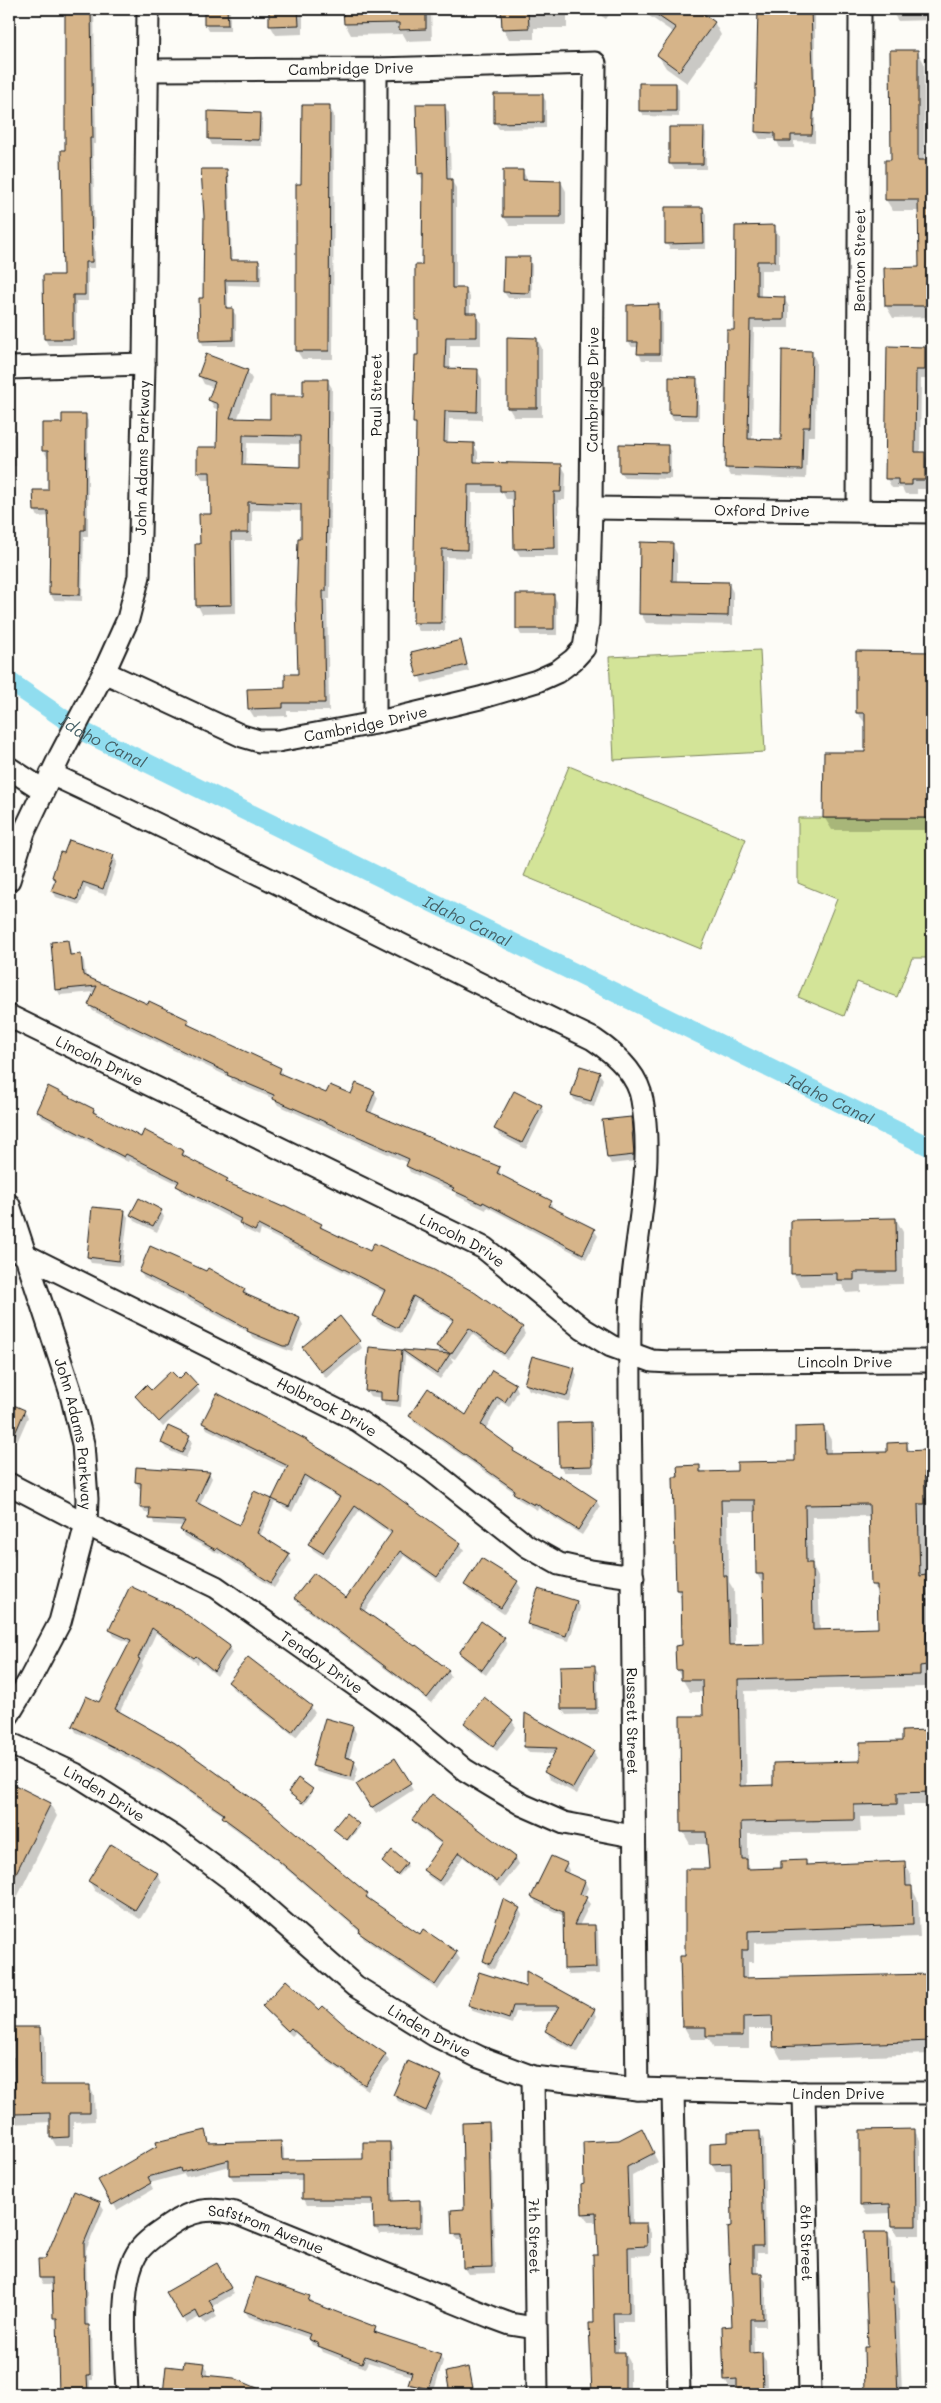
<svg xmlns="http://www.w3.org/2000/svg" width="941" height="2403" font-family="Mali,sans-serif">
<rect width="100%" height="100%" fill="#fdfcf7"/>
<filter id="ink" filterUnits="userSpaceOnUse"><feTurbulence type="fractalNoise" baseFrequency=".02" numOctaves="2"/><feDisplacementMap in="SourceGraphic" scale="10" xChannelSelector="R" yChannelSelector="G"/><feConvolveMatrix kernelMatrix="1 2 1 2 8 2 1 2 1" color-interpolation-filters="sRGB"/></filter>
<g filter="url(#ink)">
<path fill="#d3e498" stroke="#78805a" d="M760,650L765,752L614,760L609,657Z
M569,766L746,839L701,949L524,876Z
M798,818H932V958H912L897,997L857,982L844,1016L798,997L837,899L798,883Z"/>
<path fill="#0003" fill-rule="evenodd" d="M66,9H94L96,144H93L95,268H88V301H76V345H48L45,339L44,277L64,276L67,151Z
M205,9H230V31H209L206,25Z
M270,9H303V34L276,35L270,25Z
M345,9H498L431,10L432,40L407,41L403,34L351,35L345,24Z
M502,9H567V28H534V39H509L503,28Z
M591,9H613L606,19Z
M639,9H695L714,22L721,35L687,83L666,68L658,55L674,33Z
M759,9H815V142L794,141V148H780L776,139H760L756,132Z
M894,9H932V20L898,21L894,15Z
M917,51L924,63V161H932V317L893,318L886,306L885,269H920L919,211H893L886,200L892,161Z
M676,84L679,90V117L644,116L641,110Z
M542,95L546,101V128L499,129L495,123Z
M444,105L449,113L451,180L456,188V289H465L470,297V315H477L481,323V345H450V370H477L482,379V420L449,419L448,444H473L478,452V464L561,465L566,473L565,500H558L559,556H520L515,548V499H506L503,493H472L471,558L446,557L445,631H419L414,623L417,428L415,423L419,356L420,325L416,319L423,266L424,182L419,173Z
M329,107L334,115L333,359H302L297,351L303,186Z
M259,114L262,120V146L212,145L209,139Z
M703,128L706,134V169H674L670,163Z
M226,170L229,176L232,261L258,262L262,267L261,286L228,285V310H232L236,315V346H204L201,341L204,299Z
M523,172L529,182H561L566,191V226H510L504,217Z
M702,208L706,214V249H670L666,243Z
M737,227H774L779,235V270H761V298H784L789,307V328H754L752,441L782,442L811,352L816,361L815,436H808L806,479L731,476L726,467L735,331Z
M529,259L532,265V298H508L504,292Z
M658,306L662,312V360H642L639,354V347H632L628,341Z
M537,339L542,348V417H514L508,407Z
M888,347L925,348L930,357V379H921L920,454H924L930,463L929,489H917V494H905L902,488H892L887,479Z
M247,371L252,379L237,420H271L327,380L332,388L330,599H327L329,711H287V716L254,717L249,709L286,689L300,675L302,511L252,510V541H235L236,613L202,614L198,606L201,546L212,515L211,480H203L198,472L218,449L219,410L214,408L210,400L214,388L204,384L200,376ZM247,443L302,444V468L246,467Z
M696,379L699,385V420H673L670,414Z
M85,415L88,421V536H84L82,601L54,600L50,594L52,533L50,516L38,517L35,510L50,491V457H47L44,451L63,424Z
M9,430H12L15,436L16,466H9Z
M667,446L671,452V479L624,478L620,472Z
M672,544L677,554V582L728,583L733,592V625L646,623L641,614Z
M518,596H554L557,602V635H521L518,629Z
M460,642L469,671L422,683L412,653Z
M858,653H932V830H832L824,817L866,753L867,725L857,713Z
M113,856L117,862L106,895L86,888L80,905L56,897L53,891L56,882L53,877Z
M68,941L72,956L81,955L84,962L86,977L188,1021L192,1028L280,1069L283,1075L327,1095L351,1096L374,1092L378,1098L371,1114L499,1168L501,1177L551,1202L553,1210L594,1230L598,1236L586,1259L487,1207L486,1210L457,1196L455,1192L410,1172L407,1166L408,1163L278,1105L274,1099L232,1081L231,1078L93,1011L89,1005L95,992L60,995L57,989Z
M599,1073L603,1079L594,1107L575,1101L572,1095Z
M541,1106L544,1112L526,1149L499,1135L496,1129Z
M94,1110L97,1115L142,1139L183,1152L187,1158L227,1180L230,1186L321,1225L324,1230L522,1328L525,1334L507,1359L472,1334L455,1359L450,1357L453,1361L440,1379L405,1355L401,1407L385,1405L382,1398L370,1396L366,1390L370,1348L447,1355L440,1352L437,1346L454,1322L417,1301L401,1333L378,1322L374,1316L385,1293L261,1230L259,1236L244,1229L240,1223L181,1192L178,1184L129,1160L128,1162L41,1117L37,1111Z
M631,1118L634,1124L636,1161L611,1164L608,1158Z
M124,1211L128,1217L122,1266L91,1263L88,1257Z
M161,1211L164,1217L157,1232L135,1221L131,1215Z
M896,1219L903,1232V1284L861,1285V1292L846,1293L842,1285L800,1286L793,1273Z
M140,1272L245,1290L248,1296L300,1319L303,1325L292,1352L252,1337L250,1333L196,1304L144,1278Z
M359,1342L362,1348L326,1378L303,1348Z
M574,1369L577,1375L570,1402L529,1390L526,1384Z
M179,1381L197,1386L200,1392L163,1427L136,1396Z
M515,1384L518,1391L509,1407L501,1402L485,1430L513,1450L515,1454L596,1500L600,1507L582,1535L538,1508L537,1510L518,1499L514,1492L414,1422L410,1416L466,1417Z
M9,1404L24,1411L28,1417L18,1440L9,1436Z
M204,1423L308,1444L460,1544L464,1550L440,1582L404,1556L364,1612L448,1671L451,1677L431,1703L299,1604L295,1598L346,1600L392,1535L359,1511L326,1559L313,1550L310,1544L340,1499L308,1480L292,1512L275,1502L260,1536L289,1555L292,1561L274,1588L220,1553L219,1554L184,1536L181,1530L183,1526L154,1524L151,1513H145L141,1507L142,1488H139L136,1482L209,1473L212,1478L200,1505L240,1527L255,1492L272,1500L288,1470L207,1429Z
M590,1423L594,1429V1472H564L560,1466Z
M824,1427L831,1440V1454L889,1453L906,1444L911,1452L923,1451L930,1464L932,1677L926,1678V1687L745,1691L747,1787H774L861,1762L929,1732L932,1738V1805H903L904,1816L860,1817L861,1832L748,1834V1864L751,1870L783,1869L805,1861L808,1866L904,1863L911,1875L912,1889L918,1900L920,1937L754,1943V1962H748V1980L932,1975V2054L781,2059L774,2046V2029H749V2048H714L709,2039H691L684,2027L687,1957L710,1870L708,1844H690L683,1832L681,1718L704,1717V1692H690L677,1670L684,1647L683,1600L677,1590L679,1478L700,1467L703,1473L739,1472L796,1462ZM728,1512H756L757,1574L764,1586L765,1646H735L734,1590L729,1582ZM871,1516L872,1584L879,1596L880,1629L820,1631L818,1577L813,1567L812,1517Z
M189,1437L192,1443L186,1458L166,1449L162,1443Z
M9,1545L14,1552L9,1572Z
M517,1582L521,1588L504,1614L469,1591L465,1585Z
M131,1588L229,1647L232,1653L217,1676L199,1661L198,1664L156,1633L142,1664L143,1666L119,1713L367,1895L371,1902L420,1936L423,1930L456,1953L460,1959L438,1990L364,1939L360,1932L264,1850L227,1823L224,1816L164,1776L76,1732L73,1726L99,1703L130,1643L114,1636L111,1630Z
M576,1602L580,1608L569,1641L532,1630L529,1623Z
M504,1639L507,1645L486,1675L464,1659L460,1653Z
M594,1666L598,1672V1714L566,1715L562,1709Z
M229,1682L311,1707L315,1713L296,1737L233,1689Z
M526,1715L593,1752L597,1758L577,1794L549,1779L546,1772L556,1754L529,1753L525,1747Z
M326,1720L353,1727L356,1733L349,1760L354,1761L358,1768L354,1782L317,1772L313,1766Z
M512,1721L516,1727L497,1751L469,1730L465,1724Z
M395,1760L413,1790L376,1814L357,1784Z
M12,1785L50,1804L57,1816L9,1914V1791Z
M312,1790L313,1792L304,1805L290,1792Z
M432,1796L516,1858L519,1864L501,1887L463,1857L442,1886L428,1876L424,1870L442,1845L417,1826L414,1820Z
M359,1825L360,1827L348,1841L336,1831Z
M384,1862L406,1863L408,1866L399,1876Z
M566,1864L569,1870L568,1874L585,1882L588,1888L584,1897L590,1904L579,1926H595L598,1932L599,1974L569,1975L565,1969L564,1916L536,1903L533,1897Z
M157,1873L162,1883L140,1919L95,1891L89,1881Z
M519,1909L522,1915L494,1969L488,1967L484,1960Z
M480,1974L594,2010L597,2016L577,2052L550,2037L546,2031L557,2011L516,2012L512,2024L473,2011L470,2005Z
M263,2006L348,2029L385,2055L389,2061L368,2090L328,2062L295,2033L292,2036L267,2012Z
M40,2028L45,2037V2086H89L94,2095L95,2121L73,2122V2146H56L51,2137V2122L9,2124V2057H15Z
M441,2077L444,2083L430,2116L398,2101L394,2095Z
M488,2123L491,2130L495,2273L468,2274L464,2268L463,2240H457L454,2234L465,2210Z
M914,2130L920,2140V2235H897L892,2226V2213L867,2214L861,2205Z
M205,2131L210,2144L281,2142L284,2149V2161H364L390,2143L393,2149L394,2202L419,2201L423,2207V2233L379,2234L375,2227V2205H307L304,2199V2180L234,2181L230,2175V2166L186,2177L184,2174L150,2183L153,2189L117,2210L100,2180Z
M760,2133L764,2140L766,2253H757V2275L761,2274L766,2282V2326H753L754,2354H761L766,2361L767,2388L769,2394H738V2387H729L725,2379L734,2328L732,2171H716L712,2164L729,2144Z
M646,2139L658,2162L632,2176L633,2224H646L651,2233V2255L632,2256L633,2322H618V2353H625L630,2362V2394H592L590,2324H595L599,2256L598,2222H588L583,2213Z
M100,2203L104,2209L86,2250L88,2326L92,2332L93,2380H90V2394H60L59,2325L55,2318L54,2284H43L40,2278L46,2260Z
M887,2233L892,2241L893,2282L898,2290L902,2394H865V2348H870Z
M217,2265L234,2294L211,2307L217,2317L205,2324L200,2317L186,2324L168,2292Z
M309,2297L313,2303L375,2328L378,2334L440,2355L443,2361L433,2394L413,2390L409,2384L412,2376L368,2362L365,2368L323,2352L321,2348L312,2345L309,2338L249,2317L245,2311Z
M204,2364L208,2370L207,2377L234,2380L269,2394H164L167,2367L185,2369Z
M468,2369L474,2388L480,2387L484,2394H451L447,2373Z"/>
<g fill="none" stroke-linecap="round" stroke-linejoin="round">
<path stroke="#90ddef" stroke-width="19" id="s1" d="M9,681L80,730L932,1148"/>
</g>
<path fill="#d6b489" stroke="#1c1c1c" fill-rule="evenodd" d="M65,9H91L93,138H90L92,262H85V295H73V339H44L43,275H63L61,150H65Z
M204,9H227L228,25H204Z
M269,9H298L299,25L269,26Z
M343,9H426V29L399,30V23L344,24Z
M501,9H528L529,28L502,29Z
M648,9H697L715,22L679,71L657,55L676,28Z
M758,9H811L814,101L812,135H791V141H775V133L755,132Z
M890,50H918V160H932V306H885L884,268L919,267L918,200H885V160H891Z
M639,83H676V111H639Z
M494,94H543V122L494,123Z
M416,104H445L447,179H452V288H466V313H477V337H446L445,368L478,369L477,412L445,411L444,442L474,443V462L562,464L561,492H554L555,548L514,549L513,491H500V485H468L467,550L442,549L441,623H413L416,423H413L415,355H418V320H415V265H422L423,173L418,174Z
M302,105H330L329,351H296V184H301Z
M208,111L260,113L259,140L208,139Z
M669,127H704L703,164H669Z
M201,169H227L230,260H259V280H225L226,308H233V340L200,341L199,298H203L204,216Z
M503,170H523V180L561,181V217H503Z
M665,207H703L704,243L665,244Z
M775,225V261H757V296L785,297L784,320H750L748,439L781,440L782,350L812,351L810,427H803L802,470L725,468L727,330H734L735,226Z
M504,257H530L529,293L503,292Z
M659,304V354H637L638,342H627V305Z
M507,337L537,338V408H507Z
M887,346L925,347V370H916L915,452H925V480H912V485H898V479H885Z
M206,354L248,370L230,418L270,419V396H303V379H328L326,591H323L325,703H283V708L248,709L247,689L285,688V674H298L296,604L298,538H301V504L248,502V533H231L232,605L196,606L195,544H200L199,514H211L210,472H197V447H217L218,404L208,400L215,382L198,376ZM243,435L300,436V467L242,465Z
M669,377L697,378L696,415L669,414Z
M62,414H86L85,530H81L80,595L49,594L50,530H49L48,511H34L33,490H48V451H42V423H62Z
M619,444L668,445V473L619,472Z
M640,542L673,543L672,581L729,582L728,616L639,614Z
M516,594H554V629H516Z
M461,640L467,665L417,677L411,652Z
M856,651L932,652V818H823L824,752H865V713H856Z
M69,840L114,855L103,889L83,882L77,900L51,891L56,879L52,877L60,852L64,853Z
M68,940L70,955L81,954L83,975L148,1004L149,1001L189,1020L187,1024L281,1068L279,1073L326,1093L330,1085L351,1094L356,1083L375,1091L367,1111L500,1167L497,1173L552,1201L549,1206L595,1229L583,1254L483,1202L482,1204L452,1190L454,1188L406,1166L409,1159L273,1099L274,1095L227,1075L228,1073L88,1005L97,986L55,990L51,942Z
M580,1066L600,1072L591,1101L571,1095Z
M48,1086L94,1109L93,1112L141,1137L144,1130L184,1151L182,1155L228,1179L226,1182L283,1207L284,1205L322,1224L320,1227L370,1251L374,1243L434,1270L474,1292L523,1327L504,1354L469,1328L451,1354L436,1346L454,1319L413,1296L398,1328L373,1316L385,1290L258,1225L255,1231L239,1223L241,1219L176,1186L179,1181L126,1154L124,1157L36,1111Z
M514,1091L542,1105L522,1143L494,1129Z
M631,1117L634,1155L607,1158L602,1120Z
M139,1198L162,1210L153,1226L130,1215Z
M92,1207L125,1210L119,1261L87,1257Z
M896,1218L897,1272H854V1280H837V1273L791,1274V1220Z
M150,1246L206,1271L208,1268L245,1289L243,1293L300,1318L289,1346H283L247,1331L248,1329L192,1298L139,1272Z
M340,1316L360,1341L321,1372L302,1347Z
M369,1347L402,1350L450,1354L437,1374L402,1350L398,1401L381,1400V1392L365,1391Z
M532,1356L575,1368L567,1396L524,1384Z
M492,1370L516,1384L505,1402L497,1397L481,1425L514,1449L513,1451L559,1478V1475L597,1500L578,1530L535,1503L534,1505L513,1493L515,1490L409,1416L428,1388L466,1415Z
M171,1371L179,1379L186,1372L198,1385L159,1422L135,1396L146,1385L151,1390Z
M217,1393L307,1440V1441L379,1484L461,1543L437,1577L400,1551L360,1608L415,1646L416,1645L449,1670L427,1698L294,1598L314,1573L346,1598L392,1532L355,1506L323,1553L308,1544L340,1497L304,1475L289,1507L272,1499L288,1466L202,1423Z
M9,1403L25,1410L9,1448Z
M591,1422L592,1466L559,1467L558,1423Z
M168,1426L190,1436L182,1453L161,1443Z
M824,1426L825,1453L887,1452V1443L907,1442V1451L924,1450L925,1504H918L920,1576L926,1575L927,1665L920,1666V1675L738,1679L740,1786L773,1785V1763L860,1761V1742L902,1741V1731L929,1730L930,1753H932V1792L897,1793V1804L854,1805V1820L741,1822L742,1859H747V1869L781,1868V1861L806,1860V1865L905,1861L906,1886H912L913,1925L748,1931V1950H742V1978L932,1974V2041L773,2047L772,2016L743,2017V2036H706V2027H682L680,1956H685V1869H709L706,1832H681L680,1716H703L702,1680H681V1670H676L675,1646L682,1645L681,1590H676L673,1477H678L677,1466L700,1465V1472L737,1471V1462L795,1461V1427ZM721,1500H755L756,1574H763L764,1644L729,1645L727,1576H723ZM869,1504L871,1585H877L878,1628L813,1630L812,1563H806L805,1505Z
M136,1467L210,1472L196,1502L239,1525L254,1491L272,1499L257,1533L290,1554L271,1583L217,1548L216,1550L180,1530L185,1521L149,1519L150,1508H140L141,1483L135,1482Z
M481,1558L518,1581L501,1608L464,1585Z
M130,1586L179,1609L230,1646L214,1671L196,1656L194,1658L152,1628L138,1658L140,1659L115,1709L175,1743L271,1812L368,1894L366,1897L420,1934L423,1929L457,1952L435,1985L359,1933L360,1930L259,1844L222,1817L224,1814L159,1770L72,1726L86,1696L99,1702L131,1640L109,1630Z
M538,1589L577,1601L566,1636L527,1624Z
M481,1621L505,1638L482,1670L459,1653Z
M248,1657L312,1706L292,1732L228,1682Z
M595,1665L596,1709H561L560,1666Z
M484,1697L513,1720L493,1746L464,1723Z
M525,1713L594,1751L573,1788L544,1772L557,1748L524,1747Z
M325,1718L353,1726L345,1757L355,1760L351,1777L312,1766Z
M395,1758L411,1783L371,1808L356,1784Z
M298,1778L313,1789L302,1803L288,1792Z
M9,1782L51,1803L9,1887Z
M432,1794L516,1857L497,1882L459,1852L439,1881L423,1870L442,1843L412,1820Z
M346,1813L359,1824L347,1840L333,1829Z
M111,1844L158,1873L135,1910L88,1881Z
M392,1850L407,1863L397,1875L382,1862Z
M551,1856L567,1863L563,1871L585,1881L580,1894L587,1897L574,1925H595L596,1968L564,1969L563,1912L531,1897Z
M503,1899L520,1908L490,1964L483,1961Z
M526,1971L595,2009L573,2047L545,2031L559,2006H513L509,2019L468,2005L479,1972L526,1987Z
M286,1980L319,2010L323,2006L348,2028L386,2054L365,2085L323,2056L291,2028L288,2031L262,2006Z
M14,2027H40L41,2085H90V2113H69V2137L50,2138V2113L15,2114Z
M408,2061L442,2076L426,2111L393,2095Z
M489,2122L492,2267L463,2268L462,2234H452L451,2210L464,2209L462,2123Z
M642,2128L654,2153L627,2167L629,2223H646L647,2246L628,2247L629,2313H613L614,2352H625V2394H592L589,2323H594L593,2255H598L596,2213L582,2214L581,2185L584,2184L583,2142L619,2140Z
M915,2129L916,2226H891L890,2204L860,2205V2130Z
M206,2130L209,2143L281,2141L282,2160L363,2159V2142H390L391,2201L420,2200V2227L374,2228L373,2199H302V2174L229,2175V2160L181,2172L180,2168L148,2177L151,2183L112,2205L98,2180L157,2146L156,2142Z
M760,2131L763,2246H753V2273H762L763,2319H750V2353L762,2352L763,2394H737V2379L724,2380L722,2327L732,2326L728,2227L732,2226L731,2163L710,2164V2143L728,2142V2132Z
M74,2191L101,2202L84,2243L85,2325H89L90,2375H87L88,2394H59L57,2318H53L52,2278H39L38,2259H45Z
M864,2232H888L889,2281H893L898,2394H865L864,2347H868Z
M217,2263L231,2288L209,2300L215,2311L200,2319L196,2311L182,2319L166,2292Z
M256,2277L310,2296L308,2301L376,2327L374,2332L441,2354L429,2389L408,2384L412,2372L365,2356L362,2363L318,2346L319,2344L308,2339L310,2334L244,2311Z
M184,2361L205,2363L203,2375L234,2378L271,2394H163L166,2366L183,2368Z
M469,2367L474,2394H450L446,2372Z"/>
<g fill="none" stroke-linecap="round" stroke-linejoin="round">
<g stroke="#1c1c1c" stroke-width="25">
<g id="minor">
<path d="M9,368L144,364"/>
<path id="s2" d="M591,508L932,512"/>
<path id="s3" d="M858,510L860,9"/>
<path id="s4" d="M104,672L242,736L259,741H278L375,723L480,698L537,681L557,672L573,660L584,648L588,623L591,508L595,63L376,69L148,70"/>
<path id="s5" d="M375,723L376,69"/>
<path d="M9,768L43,790"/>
<path id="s6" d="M51,774C233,858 412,952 593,1039C614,1053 638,1073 642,1100C656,1176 630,1249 630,1325C629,1407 632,1490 632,1572C633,1745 634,1917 637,2089"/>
<path id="s7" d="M9,880L24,832L60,756L104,672L128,619L139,576L144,364L148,9"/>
<path id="s8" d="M9,1016L484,1248L583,1329L611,1346L652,1361L670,1362L932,1361"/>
<path id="s9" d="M9,1205L70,1390L83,1444L87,1499L86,1524L60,1622L30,1679L9,1714"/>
<path id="s10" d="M9,1247L357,1420L431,1470L527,1546L559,1564L590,1571L633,1577"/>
<path id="s11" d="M9,1484L86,1524L216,1587L406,1721L465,1770L523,1805L564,1823L632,1836"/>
<path id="s12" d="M9,1743L75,1774L173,1836L248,1892L355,1986L434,2035L479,2057L533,2077L637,2089L804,2093H932"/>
<path id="s13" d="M533,2077L537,2394"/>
<path d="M673,2090L679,2394"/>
<path id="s14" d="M804,2093L810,2394"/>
<path id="s15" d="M127,2394C126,2357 118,2286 136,2255C143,2242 159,2233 170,2225C191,2210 210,2207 235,2213L491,2317L510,2324L535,2328"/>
</g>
</g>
<use href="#minor" stroke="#fdfcf7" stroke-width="21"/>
</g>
</g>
<g text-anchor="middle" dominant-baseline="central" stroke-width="5" stroke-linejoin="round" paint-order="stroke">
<g font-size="15" fill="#1c1c1c" stroke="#fdfcf7">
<text transform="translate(351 68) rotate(-1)">Cambridge Drive</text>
<text stroke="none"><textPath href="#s3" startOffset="250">Benton Street</textPath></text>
<text stroke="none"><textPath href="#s4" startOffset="772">Cambridge Drive</textPath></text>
<text stroke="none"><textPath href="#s5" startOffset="328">Paul Street</textPath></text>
<text stroke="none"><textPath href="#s7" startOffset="450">John Adams Parkway</textPath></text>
<text stroke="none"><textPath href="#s2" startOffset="171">Oxford Drive</textPath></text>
<text stroke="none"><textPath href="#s4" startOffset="278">Cambridge Drive</textPath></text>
<text stroke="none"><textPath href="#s8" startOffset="101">Lincoln Drive</textPath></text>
<text stroke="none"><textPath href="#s8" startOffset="506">Lincoln Drive</textPath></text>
<text stroke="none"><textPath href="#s8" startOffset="926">Lincoln Drive</textPath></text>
<text stroke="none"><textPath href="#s10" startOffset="356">Holbrook Drive</textPath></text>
<text stroke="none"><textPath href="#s9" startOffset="239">John Adams Parkway</textPath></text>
<text stroke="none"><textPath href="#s11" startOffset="361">Tendoy Drive</textPath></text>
<text stroke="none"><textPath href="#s6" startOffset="1306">Russett Street</textPath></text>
<text stroke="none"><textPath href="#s12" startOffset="108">Linden Drive</textPath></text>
<text stroke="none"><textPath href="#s12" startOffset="512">Linden Drive</textPath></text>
<text stroke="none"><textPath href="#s12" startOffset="932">Linden Drive</textPath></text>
<text stroke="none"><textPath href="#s15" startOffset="289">Safstrom Avenue</textPath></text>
<text stroke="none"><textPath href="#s13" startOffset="159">7th Street</textPath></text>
<text stroke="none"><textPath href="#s14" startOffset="150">8th Street</textPath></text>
</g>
<g font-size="16" font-style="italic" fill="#456066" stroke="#fdfcf7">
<text stroke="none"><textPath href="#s1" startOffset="112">Idaho Canal</textPath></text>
<text stroke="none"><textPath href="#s1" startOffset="518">Idaho Canal</textPath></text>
<text stroke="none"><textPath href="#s1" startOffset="922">Idaho Canal</textPath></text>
</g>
</g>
<rect width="941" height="2403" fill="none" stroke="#fdfcf7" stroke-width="30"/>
<rect x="15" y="15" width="911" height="2373" fill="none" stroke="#1c1c1c" stroke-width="2" filter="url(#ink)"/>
</svg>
